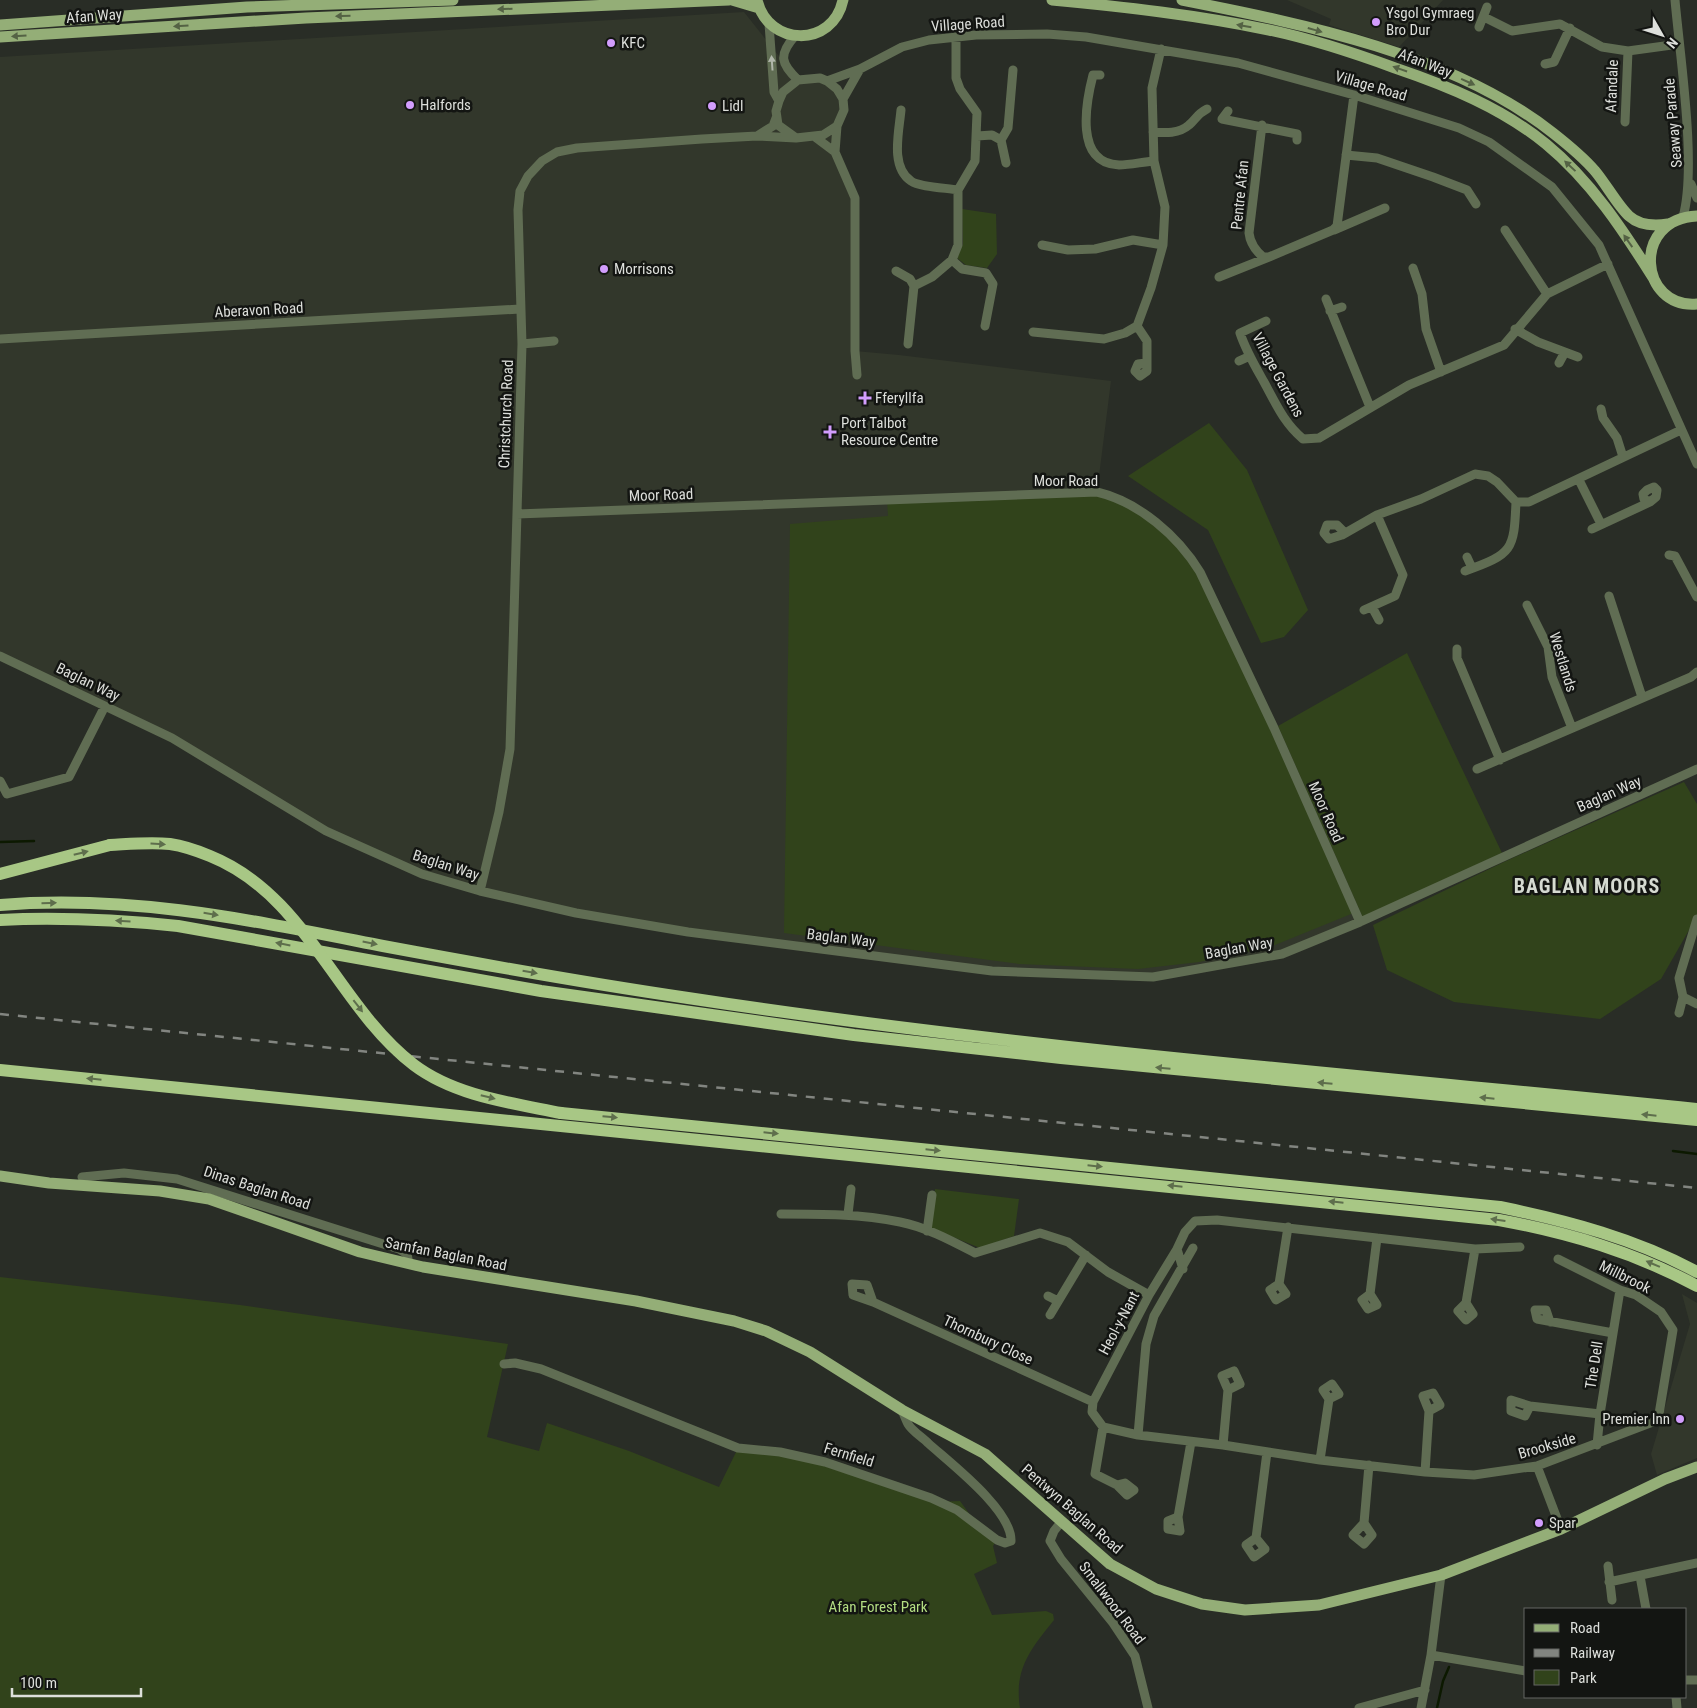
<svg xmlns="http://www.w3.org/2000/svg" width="1697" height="1708" font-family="'Roboto Condensed',sans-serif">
<rect width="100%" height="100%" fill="#292d26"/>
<path fill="#32372b" d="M1287,0H1443L1399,47L1329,25L1331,19Z
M744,12L798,80L827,81L843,99L835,152L855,198V351L899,355L1111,381L1097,492L1360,922L1282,954L1153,977L992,971L576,913L422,874L326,831L223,767L0,657V57Z
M1682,1294L1697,1303V1458L1657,1475L1651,1454L1690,1324Z"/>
<path fill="#31431b" d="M962,209L996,214L997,254L987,268L966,265L957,258L963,244Z
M1209,423L1247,470L1308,610L1284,637L1261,643L1208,530L1128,476Z
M1097,492L1128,503L1193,560L1356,912L1270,947L1199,962L1138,969L1019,964L784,933L790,524L888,516L887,500Z
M1407,653L1502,853L1363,918L1278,726Z
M1684,782L1697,804V916L1661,979L1600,1019L1454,1002L1387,970L1373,925L1506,861Z
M935,1189L1019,1199L1014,1236L980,1248L931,1228Z
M0,1277L240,1305L508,1344L487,1437L539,1451L547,1423L629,1451L719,1487L738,1448L780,1452L937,1502L960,1501L978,1526L997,1540L993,1546L997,1563L974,1574L992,1615L1046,1611L1053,1614L1054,1620C1030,1650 1014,1669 1020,1708H0Z"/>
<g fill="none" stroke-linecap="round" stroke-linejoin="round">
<path stroke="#0c1900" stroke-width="2.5" d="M0,842L34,841
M1673,1151L1697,1154
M1437,1708L1443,1681L1449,1667"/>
<path stroke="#606d53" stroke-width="9" d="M1675,0C1680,57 1697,167 1683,217
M1484,17L1512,31L1560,24L1602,47L1628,51L1679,44
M769,24L774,92L779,101
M1479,27L1487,7
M795,36C778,55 781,64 798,80
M1545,64L1554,62L1570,28
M1100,75H1093C1086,102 1074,164 1119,165C1130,165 1142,162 1154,161
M827,81L860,69L902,47L929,40L976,35L1047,34L1086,37L1238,63L1354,95L1459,128L1489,142L1552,187L1599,245L1697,464
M843,99L860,69
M901,110C899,132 890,167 911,181C919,187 947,188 958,190
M1228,111L1222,119L1297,134V140
M1625,122L1628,51
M1262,125L1249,233C1250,242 1256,251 1263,257H1269L1333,230L1337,226L1354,95
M837,126L823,135L796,138L778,125L776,111L779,101L783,92L798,80L820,78L827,81L837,89L843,99L844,110L837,126L835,152L855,198V351L857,375
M1153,132C1165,133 1179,134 1189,125C1196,119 1197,114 1207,109
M757,136L773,126L776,118
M977,136L992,135L1001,140L1006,163
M815,137L835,152
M1001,140L1008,128L1013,70
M1346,155L1377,158L1433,177L1467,190L1476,204
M1691,184L1697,198
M1334,230L1385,208
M1505,230L1547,294
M1042,245L1068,250L1095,249L1133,240L1163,245
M952,260L962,269L986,273L993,284L985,326
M1413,268L1422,294L1426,329L1441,372
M896,271L910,279L914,286
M1219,277L1269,257
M1326,299L1370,407
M1330,311L1342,307
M1266,321L1240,333C1246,351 1255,366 1264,382C1276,404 1284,423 1303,439L1319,438L1409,385L1504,345L1547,294L1608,264
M1137,326L1147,341V371L1140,376L1135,371L1138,364L1146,363
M1515,329L1538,342L1578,357
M1033,332L1104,339L1125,333L1137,326L1151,288L1163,245L1165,207L1154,161L1152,88L1161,49
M0,339L520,309
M522,344L554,341
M908,344L914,286L932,277L952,260L958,245V190L975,161L977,113L960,89L956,78V36
M1239,361L1250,356
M1559,363L1565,352
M1601,409L1603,418L1617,438L1623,457
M1579,480L1601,524
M517,514L1097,492C1139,502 1178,536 1200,572L1274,728L1360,922
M1592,529L1650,502L1656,497L1657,490L1654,487L1647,490L1643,494L1644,499L1650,502
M1342,535V530L1337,525H1327L1324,533L1329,539L1342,535L1377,515L1421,499L1475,474L1488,476L1497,482L1516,502H1529L1681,430
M1669,555L1675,556L1697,597
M1467,557L1472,568
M1465,571C1513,554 1514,550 1516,502
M1609,596L1642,697
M1527,605L1548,647L1552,677L1572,728
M1372,607L1379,620
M1364,610L1395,596L1403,575L1377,515
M1457,649V658L1500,760
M0,656L172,738L326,831L422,874L480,891L576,913L688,932L992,971L1153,977L1282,954L1360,922L1697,769
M1477,769L1691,677L1697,672
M0,781L7,794L69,777L105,706
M480,891L499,812L510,749L522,344L518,210L520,191L528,176L542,161L557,152L577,148L702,139L757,136L796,138
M1697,919L1679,978L1683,997L1697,1004
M1679,1013L1683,997
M82,1177L124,1173L177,1179L399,1249L407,1254L409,1264
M781,1214C821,1214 861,1214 900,1222C926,1227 952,1241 975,1253L1040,1233L1068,1242L1108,1272L1149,1295
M848,1214L851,1189
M927,1231L932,1195
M1177,1249L1149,1295L1093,1402L1092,1412L1103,1427L1138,1435L1223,1445L1320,1460L1425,1472L1474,1475L1537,1466L1658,1420L1673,1330L1661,1312L1636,1295L1620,1290L1558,1259
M1183,1269L1177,1249L1185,1232L1195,1221L1217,1220L1475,1249L1520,1247
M1279,1284L1286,1294L1276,1300L1270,1290L1279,1284L1288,1227
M1370,1294L1362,1300L1368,1309L1377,1305L1370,1294L1377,1238
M1048,1296L1058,1301
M873,1302L867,1285L852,1284L853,1295L873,1302L1093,1402
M1466,1303L1458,1311L1466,1320L1473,1314L1466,1303L1475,1249
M1050,1315L1086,1255
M1550,1322L1546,1310H1535L1537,1319L1613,1333
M504,1364L515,1363L541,1369L738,1448L780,1452L825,1462L931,1498L957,1510L997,1540L1005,1543L1011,1541C1012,1510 950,1463 928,1443C922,1437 912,1431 908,1424C906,1420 904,1415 902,1410
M1530,1406L1511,1400V1411L1525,1416L1530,1406L1600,1414
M1103,1427L1095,1474L1117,1485L1125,1483L1134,1490L1127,1495L1117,1485
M1138,1435L1146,1344L1154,1316L1193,1248
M1223,1445L1228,1390L1222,1376L1234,1371L1240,1384L1228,1390
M1597,1445L1600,1414L1620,1290
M1320,1460L1329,1399L1323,1390L1332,1384L1339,1394L1329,1399
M1537,1466L1561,1529
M1425,1472L1429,1411L1423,1396L1433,1393L1440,1405L1429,1411
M1178,1517L1168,1521V1529L1180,1531L1178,1517L1191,1442
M1062,1521L1054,1531L1050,1541L1061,1559L1113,1623L1135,1656L1148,1708
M1364,1523L1353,1535L1364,1544L1372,1535L1364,1523L1369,1465
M1256,1538L1246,1545L1254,1557L1265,1549L1256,1538L1267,1452
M1608,1566L1612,1600
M1640,1576L1646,1609
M1609,1582L1697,1563
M1431,1655L1526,1671
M1686,1680H1697
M1676,1697L1677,1708
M1359,1708L1425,1690
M1421,1708L1431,1655L1441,1575"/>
<path stroke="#94ae77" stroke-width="11" d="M732,0L759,8
M757,0C768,47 833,48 843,0
M1052,0C1125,7 1197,15 1269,30C1312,39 1354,53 1395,68C1448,86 1502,108 1546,144C1591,181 1623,230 1654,279
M1182,0C1304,24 1453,54 1553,133C1567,144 1583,157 1595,171C1606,184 1618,206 1629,216C1640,226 1655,226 1668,224
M0,25L247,7L453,0
M0,37L306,18L729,0
M1697,216C1631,219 1639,309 1697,304
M0,1176L49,1183L160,1191L209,1199L360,1252L423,1267L636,1301L734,1321L766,1331L810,1352L902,1410L985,1454L1110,1564L1156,1589L1202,1604L1245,1610L1319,1605L1441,1575L1561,1529L1665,1479L1697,1467"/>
<path stroke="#a8c785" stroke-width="12" d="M0,874L110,845
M0,905C132,894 255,921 383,946C485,965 586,983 688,998C1023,1049 1361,1075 1697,1109
M0,920C60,917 119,920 178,926L541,991L854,1035L1061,1058L1697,1120
M0,1070L1499,1220C1569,1233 1634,1252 1697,1286
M561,1113L1500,1207C1569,1221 1636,1239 1697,1272"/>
<path stroke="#828580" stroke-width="2.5" stroke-dasharray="9 9" stroke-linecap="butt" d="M0,1014L1697,1188"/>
<path stroke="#a8c785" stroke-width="12" d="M110,845C130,844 150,842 170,844C184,846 198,851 210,856C307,895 336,1005 414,1065C455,1096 512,1103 561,1113"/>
</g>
<defs><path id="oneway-solid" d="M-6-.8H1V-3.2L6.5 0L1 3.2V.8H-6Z" transform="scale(1.25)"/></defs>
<g fill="#546244">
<use href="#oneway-solid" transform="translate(505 9) rotate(178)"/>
<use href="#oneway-solid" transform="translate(343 16) rotate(178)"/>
<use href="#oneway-solid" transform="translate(181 26) rotate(176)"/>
<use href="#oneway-solid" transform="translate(1244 26) rotate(-170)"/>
<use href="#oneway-solid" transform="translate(1315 30) rotate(16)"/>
<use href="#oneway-solid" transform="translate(19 36) rotate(176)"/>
<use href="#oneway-solid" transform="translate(1400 69) rotate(-161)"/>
<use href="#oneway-solid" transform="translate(1468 82) rotate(24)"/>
<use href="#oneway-solid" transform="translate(1570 166) rotate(-137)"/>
<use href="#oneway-solid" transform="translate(1628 241) rotate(-125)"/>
</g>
<use fill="#b1b7ab" href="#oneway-solid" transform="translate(772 63) rotate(-94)"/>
<g fill="#5e6e4c">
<use href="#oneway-solid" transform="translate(158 844) rotate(3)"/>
<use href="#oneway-solid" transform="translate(81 853) rotate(-14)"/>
<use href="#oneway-solid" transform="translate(49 903) rotate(-1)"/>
<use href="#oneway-solid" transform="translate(211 914) rotate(9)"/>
<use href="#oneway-solid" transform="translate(123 921) rotate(-177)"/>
<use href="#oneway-solid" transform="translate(370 943) rotate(11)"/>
<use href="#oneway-solid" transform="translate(283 944) rotate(-169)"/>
<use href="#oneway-solid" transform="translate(530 972) rotate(10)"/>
<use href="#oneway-solid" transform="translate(358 1006) rotate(52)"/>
<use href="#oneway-solid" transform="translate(1163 1068) rotate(-175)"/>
<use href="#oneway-solid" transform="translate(94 1079) rotate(-174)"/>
<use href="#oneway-solid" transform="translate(1325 1083) rotate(-175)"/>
<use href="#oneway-solid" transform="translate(488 1097) rotate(14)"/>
<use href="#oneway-solid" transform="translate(1487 1098) rotate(-174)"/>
<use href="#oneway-solid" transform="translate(1649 1115) rotate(-174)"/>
<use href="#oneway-solid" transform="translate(610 1117) rotate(5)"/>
<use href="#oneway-solid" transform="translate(771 1133) rotate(6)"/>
<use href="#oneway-solid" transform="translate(933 1150) rotate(6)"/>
<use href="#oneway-solid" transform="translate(1095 1166) rotate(6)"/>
<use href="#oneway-solid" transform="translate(1175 1186) rotate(-174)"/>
<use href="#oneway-solid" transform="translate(1336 1202) rotate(-174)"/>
<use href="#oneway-solid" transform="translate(1498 1220) rotate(-172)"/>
<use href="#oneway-solid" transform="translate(1653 1264) rotate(-157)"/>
</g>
<g fill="#d29dfd" stroke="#131512" stroke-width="2">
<circle cx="1376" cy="22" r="5"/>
<circle cx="611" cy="43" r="5"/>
<circle cx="410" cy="105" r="5"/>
<circle cx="712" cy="106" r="5"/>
<circle cx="604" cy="269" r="5"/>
<path d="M862.5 390.5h5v5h5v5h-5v5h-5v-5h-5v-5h5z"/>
<path d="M827.5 424.5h5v5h5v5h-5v5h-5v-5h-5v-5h5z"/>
<circle cx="1680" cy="1419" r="5"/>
<circle cx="1539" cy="1523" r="5"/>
</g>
<g text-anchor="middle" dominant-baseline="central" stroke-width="5" stroke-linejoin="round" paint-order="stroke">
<g font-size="15" fill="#dddfdb" stroke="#131512" text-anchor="start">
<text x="1386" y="13">Ysgol Gymraeg<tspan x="1386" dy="17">Bro Dur</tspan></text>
<text x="621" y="43">KFC</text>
<text x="420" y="105">Halfords</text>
<text x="722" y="106">Lidl</text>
<text x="614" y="269">Morrisons</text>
<text x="875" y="398">Fferyllfa</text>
<text x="841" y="423">Port Talbot<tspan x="841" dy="17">Resource Centre</tspan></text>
<text x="1670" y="1419" text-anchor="end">Premier Inn</text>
<text x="1549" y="1523">Spar</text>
</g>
<g font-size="15" fill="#dddfdb" stroke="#131512">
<text transform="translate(94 16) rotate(-4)">Afan Way</text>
<text transform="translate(968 24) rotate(-4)">Village Road</text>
<text transform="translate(1425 63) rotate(21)">Afan Way</text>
<text transform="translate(1371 86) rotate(16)">Village Road</text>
<text transform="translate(1612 86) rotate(-88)">Afandale</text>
<text transform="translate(1673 123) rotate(-95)">Seaway Parade</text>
<text transform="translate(1240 195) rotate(-84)">Pentre Afan</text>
<text transform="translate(259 310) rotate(-3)">Aberavon Road</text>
<text transform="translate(1278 375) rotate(62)">Village Gardens</text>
<text transform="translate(506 414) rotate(-88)">Christchurch Road</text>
<text x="1066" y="481">Moor Road</text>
<text transform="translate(661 495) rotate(-2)">Moor Road</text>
<text transform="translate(1563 662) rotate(73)">Westlands</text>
<text transform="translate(88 682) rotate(26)">Baglan Way</text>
<text transform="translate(1609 794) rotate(-24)">Baglan Way</text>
<text transform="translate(1326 812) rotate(66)">Moor Road</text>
<text transform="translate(446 865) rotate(18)">Baglan Way</text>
<text transform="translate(841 938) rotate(7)">Baglan Way</text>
<text transform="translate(1239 948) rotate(-10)">Baglan Way</text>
<text transform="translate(257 1188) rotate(18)">Dinas Baglan Road</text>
<text transform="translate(446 1254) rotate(11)">Sarnfan Baglan Road</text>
<text transform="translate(1625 1277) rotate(26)">Millbrook</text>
<text transform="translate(1119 1323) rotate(-62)">Heol-y-Nant</text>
<text transform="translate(988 1340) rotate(25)">Thornbury Close</text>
<text transform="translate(1594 1365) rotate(-81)">The Dell</text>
<text transform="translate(1547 1446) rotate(-16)">Brookside</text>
<text transform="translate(849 1455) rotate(17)">Fernfield</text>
<text transform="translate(1072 1509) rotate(41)">Pentwyn Baglan Road</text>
<text transform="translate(1112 1603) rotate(53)">Smallwood Road</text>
</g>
<g font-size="15" fill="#b3dd82" stroke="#131512">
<text x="878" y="1607">Afan Forest Park</text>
</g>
<g font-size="20" font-weight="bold" letter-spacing="1" fill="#d5dad1" stroke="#131512">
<text x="1587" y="886">BAGLAN MOORS</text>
</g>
</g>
<rect x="1524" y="1608" width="162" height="90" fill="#131512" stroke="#646662"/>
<rect x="1534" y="1624" width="25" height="8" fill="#94ae77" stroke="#646662"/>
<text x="1570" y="1633" font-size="15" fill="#dddfdb">Road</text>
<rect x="1534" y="1649" width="25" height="8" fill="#828580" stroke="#646662"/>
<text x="1570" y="1658" font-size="15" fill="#dddfdb">Railway</text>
<rect x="1534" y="1670" width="25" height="15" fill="#31431b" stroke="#646662"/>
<text x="1570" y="1683" font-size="15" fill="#dddfdb">Park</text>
<g transform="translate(1662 35) rotate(129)" stroke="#131512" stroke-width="4" paint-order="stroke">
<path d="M0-4L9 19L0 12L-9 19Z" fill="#dddfdb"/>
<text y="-8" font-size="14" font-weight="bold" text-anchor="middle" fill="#dddfdb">N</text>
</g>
<path d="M12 1688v8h129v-8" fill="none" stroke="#dddfdb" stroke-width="2.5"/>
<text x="20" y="1688" font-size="15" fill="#dddfdb" stroke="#131512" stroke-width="4" paint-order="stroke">100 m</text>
</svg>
